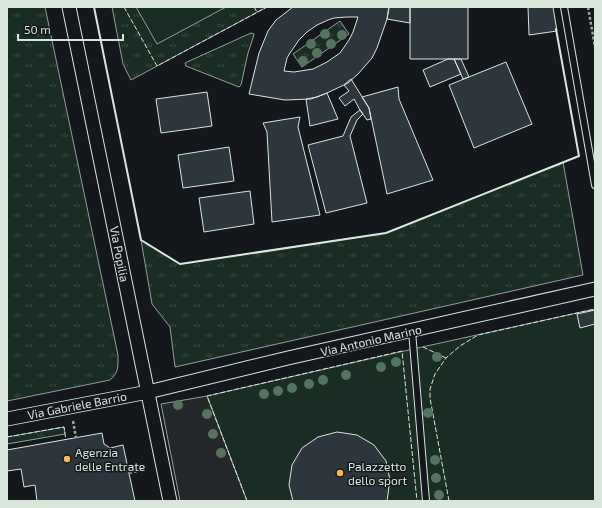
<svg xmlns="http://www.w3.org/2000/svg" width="602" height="508" font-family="'Exo 2',sans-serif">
<defs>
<pattern id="grass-tufts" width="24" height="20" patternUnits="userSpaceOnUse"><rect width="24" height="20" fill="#1a2d24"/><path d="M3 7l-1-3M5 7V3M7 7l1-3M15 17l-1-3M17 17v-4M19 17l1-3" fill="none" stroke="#3b4b43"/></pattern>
</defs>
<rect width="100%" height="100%" fill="#14181c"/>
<path fill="url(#grass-tufts)" stroke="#939e99" d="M7,7H45L118,355C118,367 119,372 110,380L7,401Z
M112,7H267L131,80L123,64Z
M340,21L349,34L302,67L293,54Z
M251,33L254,34L253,38L248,53L241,85L239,87L186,66L185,63L187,62Z
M563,162L583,275L175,367L170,327L152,304L141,240L180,264L386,233Z
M64,427L65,434L7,444V437Z"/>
<path fill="#1a2d24" stroke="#939e99" d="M136,7H226L157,44Z
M595,309V501H247L207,396L413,349Z"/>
<path fill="#24282b" stroke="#939e99" d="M207,396L247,501H180L161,404Z"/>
<path fill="#2c363c" stroke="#d8e6dc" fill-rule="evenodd" d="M293,7H389L387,19L377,48L372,58L358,74L348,83L327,93L311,99L285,100L249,94L259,53L268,31L276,20ZM347,17H358L353,32L349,40L340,53L327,62L313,69L294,72L284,71L287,58L290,53L299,40L307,32L317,25L328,20L334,18Z
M389,7H410V23L387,19Z
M410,7H468V59H410Z
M528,7H553L557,31L529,35Z
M448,59H454L461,74L430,87L423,70Z
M454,59H461L469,77L463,79Z
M506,62L532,124L474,148L449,85Z
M351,79L369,108L371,119L367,120L360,110L354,99L345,106L339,98L349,91L344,85Z
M398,87L399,99L433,180L387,194L369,108L362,97Z
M207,92L212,126L161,133L156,99Z
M327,93L338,119L310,126L306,99L317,97Z
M360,110L363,114L357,120L350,136L367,203L326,213L308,145L343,136L351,117Z
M300,117L298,127L320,215L272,222L267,132L263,123Z
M229,147L234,181L183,188L178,155Z
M250,191L254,224L204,232L199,198Z
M595,310V324L580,328L577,314Z
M337,432L357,435L374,445L386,461L390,480L387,501H293L289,485L292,465L302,448L318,437Z
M102,433L104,444L110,448L123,445L135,501H37L35,485L24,487L21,469L7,471V450Z"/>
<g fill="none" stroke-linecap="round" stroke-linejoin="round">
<g stroke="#d8e6dc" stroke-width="8">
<path id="service" d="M564,7L595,185
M412,331L426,501"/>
</g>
<g stroke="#d8e6dc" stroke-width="15">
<path id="minor" d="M69,7L170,501
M7,419L148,392L288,358L595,289"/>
</g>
<path stroke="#9da8a2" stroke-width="2.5" stroke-dasharray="3 2" stroke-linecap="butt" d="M588,7L595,47
M73,421L76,438
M129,473L142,470"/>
<use href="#service" stroke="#14181c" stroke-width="6"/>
<use href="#minor" stroke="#14181c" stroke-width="13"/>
<path stroke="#d8e6dc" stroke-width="1" stroke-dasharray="5 2" stroke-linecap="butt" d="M124,7L157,66L267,7
M254,7L257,12
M423,347L446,358
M7,437L64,427L66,440
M247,501L207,396L402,351L417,501
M449,501L430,398V389L435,374L446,358L460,346L478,335L595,309"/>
<path stroke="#d8e6dc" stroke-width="2" d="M94,7L141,240L180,264L386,233L579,156L556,29"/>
</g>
<g fill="#55745f">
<circle cx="325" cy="34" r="5"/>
<circle cx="342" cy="35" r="5"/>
<circle cx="311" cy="44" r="5"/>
<circle cx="331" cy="44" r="5"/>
<circle cx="317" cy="53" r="5"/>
<circle cx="303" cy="61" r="5"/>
<circle cx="437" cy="357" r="5"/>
<circle cx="396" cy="362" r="5"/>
<circle cx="381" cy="367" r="5"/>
<circle cx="346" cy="375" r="5"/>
<circle cx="323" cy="380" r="5"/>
<circle cx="309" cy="384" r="5"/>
<circle cx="292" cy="388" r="5"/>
<circle cx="278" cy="391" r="5"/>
<circle cx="264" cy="394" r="5"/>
<circle cx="178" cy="405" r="5"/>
<circle cx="428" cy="413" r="5"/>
<circle cx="207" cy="414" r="5"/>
<circle cx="213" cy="434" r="5"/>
<circle cx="221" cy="453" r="5"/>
<circle cx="435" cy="460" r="5"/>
<circle cx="436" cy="478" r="5"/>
<circle cx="439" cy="495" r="5"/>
</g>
<g fill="#ffb74d" stroke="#14181c" stroke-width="1.5">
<circle cx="67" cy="459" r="4"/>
<circle cx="340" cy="473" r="4"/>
</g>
<g text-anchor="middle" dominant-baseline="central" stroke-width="3" stroke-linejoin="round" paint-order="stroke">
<g font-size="12" fill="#d8e6dc" stroke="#14181c">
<text transform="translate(120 254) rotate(79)">Via Popilia</text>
<text transform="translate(371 340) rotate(-13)">Via Antonio Marino</text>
<text transform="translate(77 405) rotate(-11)">Via Gabriele Barrio</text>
</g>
<g font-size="12" fill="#d8e6dc" stroke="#14181c" text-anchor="start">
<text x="75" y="452">Agenzia<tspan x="75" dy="14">delle Entrate</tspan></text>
<text x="348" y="466">Palazzetto<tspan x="348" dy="14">dello sport</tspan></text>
</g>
</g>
<rect width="602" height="508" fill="none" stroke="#d8e6dc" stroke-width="16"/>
<path d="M18 34v6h105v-6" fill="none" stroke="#d8e6dc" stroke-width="2"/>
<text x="24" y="34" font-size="12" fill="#d8e6dc" stroke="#14181c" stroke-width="3" paint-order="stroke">50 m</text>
</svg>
